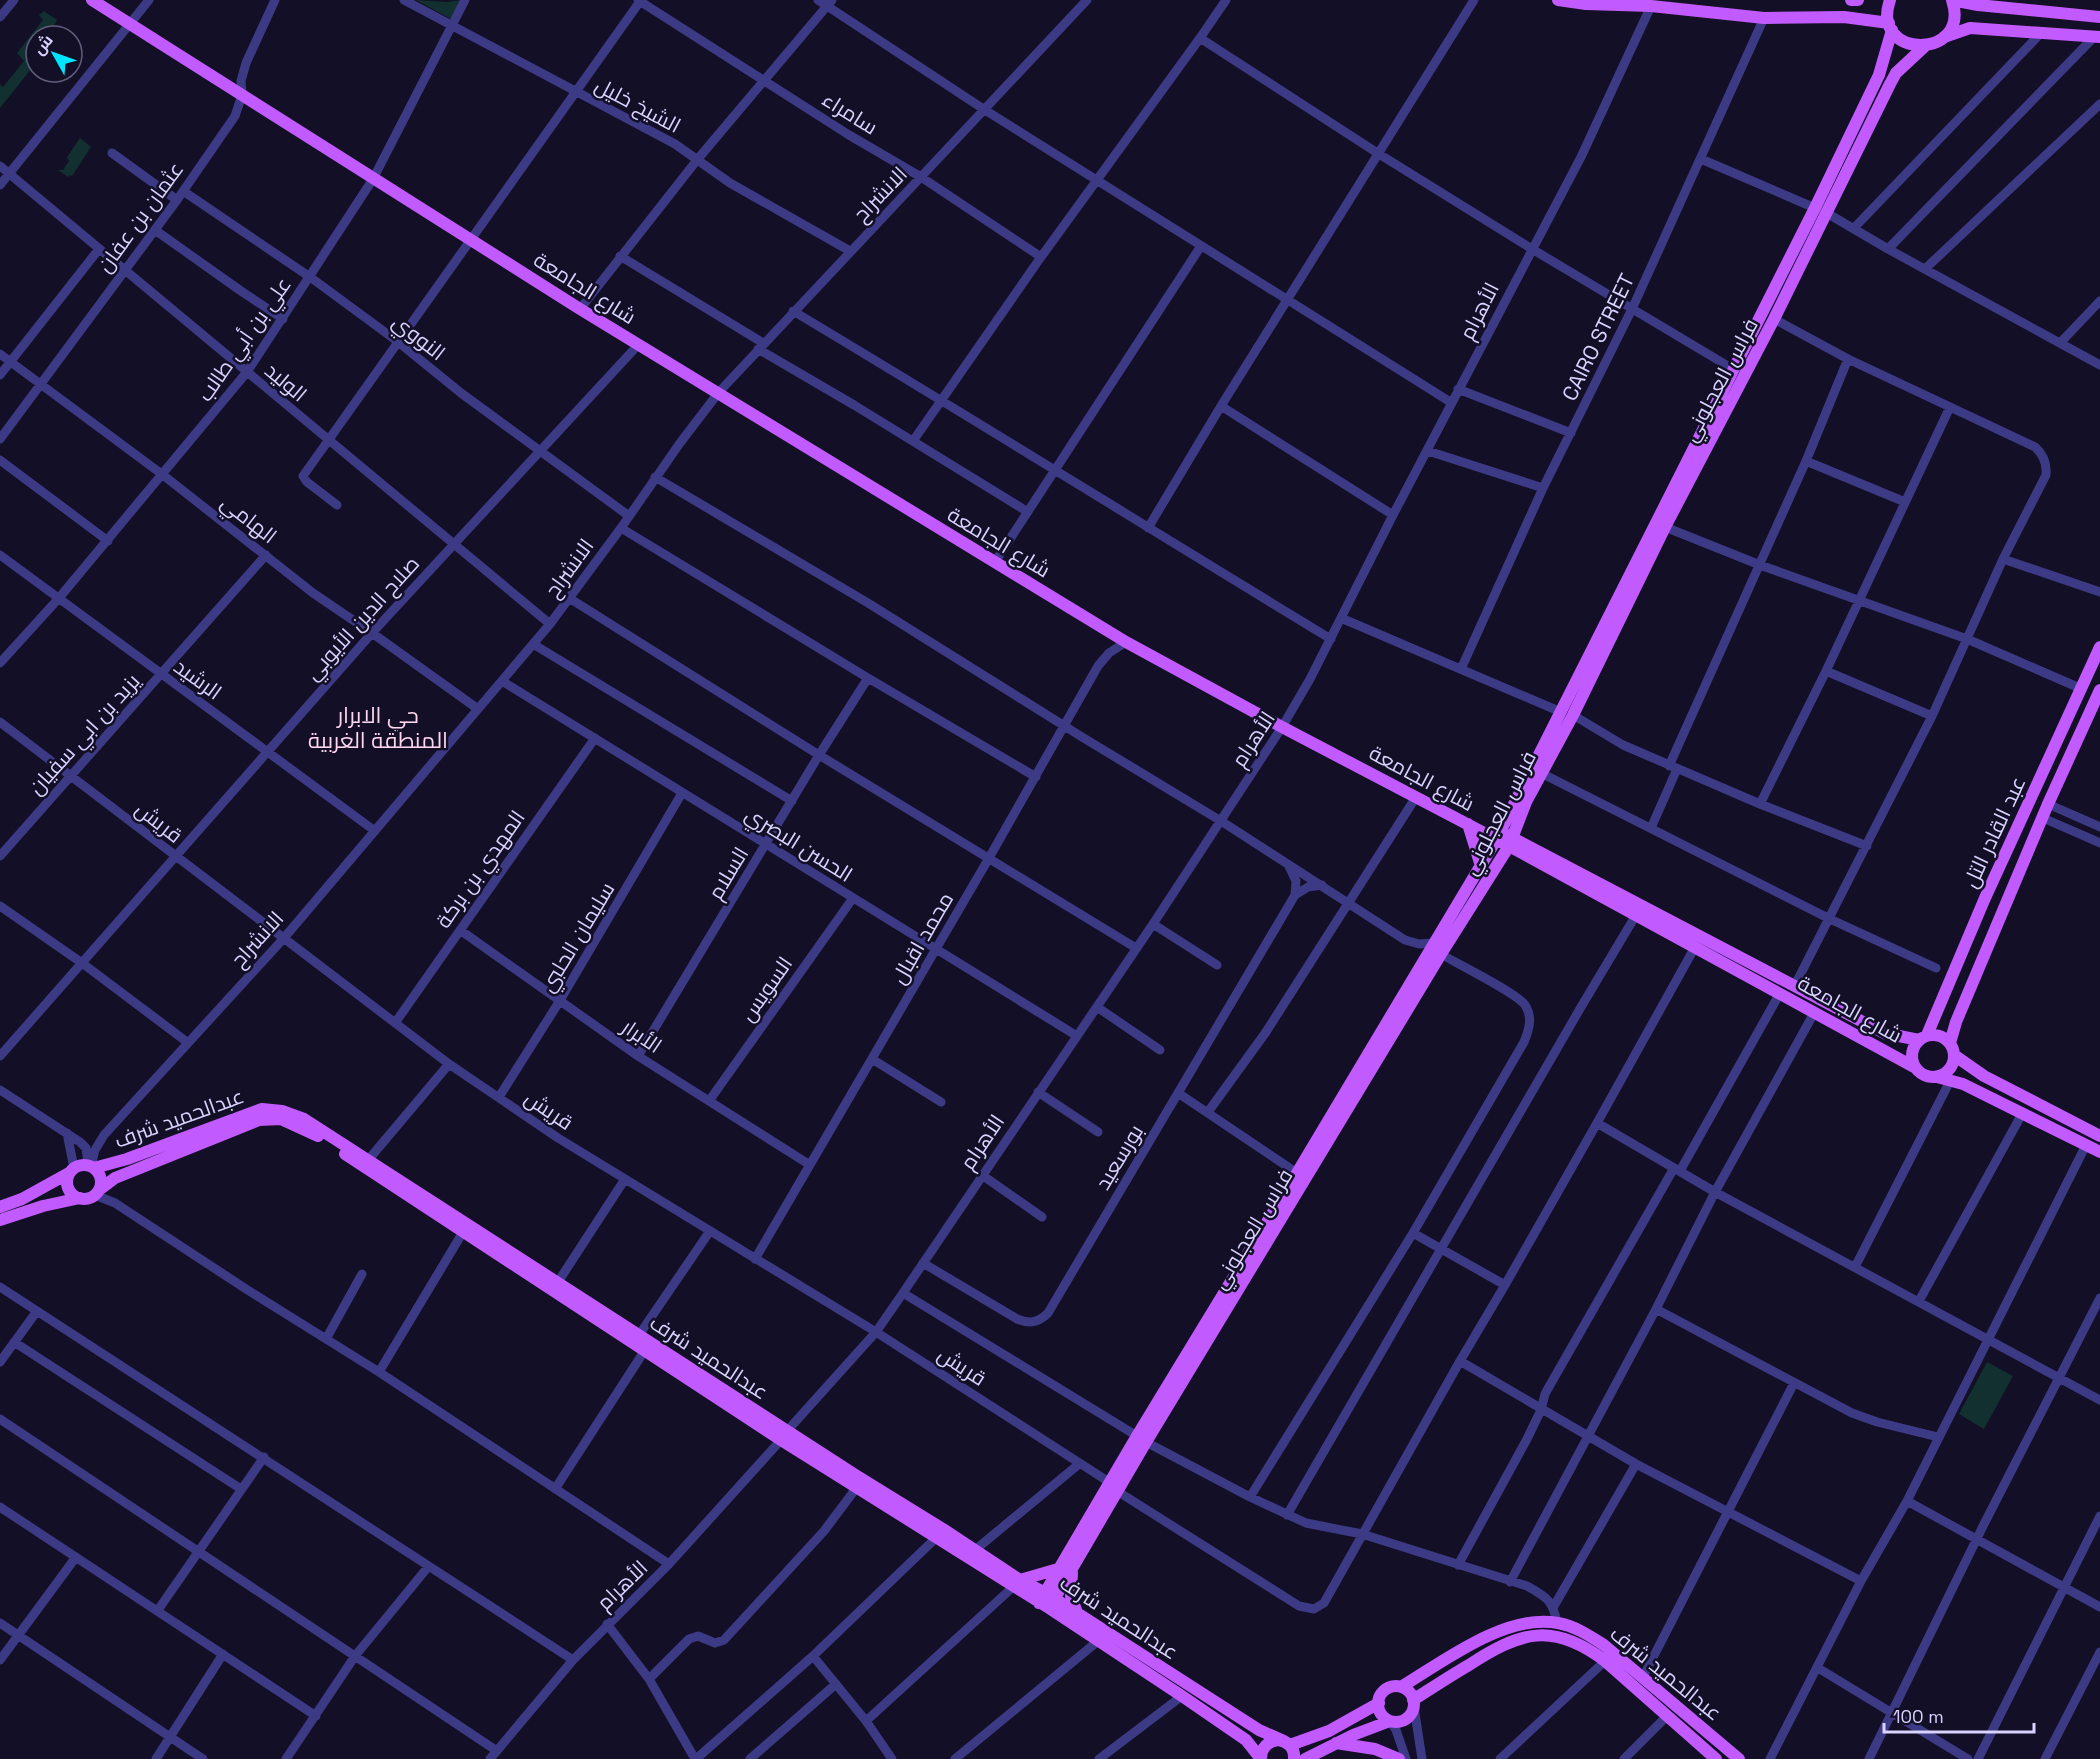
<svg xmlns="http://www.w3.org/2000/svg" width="2100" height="1759" font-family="'Space Grotesk',Cairo,sans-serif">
<rect width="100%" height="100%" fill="#130f26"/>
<path fill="#12302f" d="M416,0L448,2L461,0L453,20Z
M44,11L57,20L53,28L57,34L55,36H36V59L32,68L0,108V84L3,87L24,61L17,53L43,20L39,15Z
M80,138L91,147L72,176L70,175L68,177L58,170H63L69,161L67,157Z
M1987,1362L2013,1376L1984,1429L1959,1414Z"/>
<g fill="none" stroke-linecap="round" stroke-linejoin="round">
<path stroke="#3d3a85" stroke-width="9" d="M404,0L675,144L730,183L850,251
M638,0L849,135L921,177L1041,257
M818,0L985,110L1452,403
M0,17L14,0
M1200,38L1379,154L1532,249L1733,369
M112,153L177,200
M1701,159L1815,208
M0,166L550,624
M0,185L149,0
M183,191L310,277L397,341L461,393L629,516
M1825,212L1888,249L2100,365
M1854,228L2042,32
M155,230L241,291L283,319
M1888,249L2095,36
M620,256L763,343
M1926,268L2100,104
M580,309L697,160L832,0
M793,311C974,419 1151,530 1331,639
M1774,319L1848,359L2035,447C2043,454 2047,464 2046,475L2003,559L1932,716L1795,985
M2061,342L2100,301
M758,349L854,405L1028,512
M0,354L163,475L313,593L372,633L478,709
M0,375L99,249
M1458,389L1571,433
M1221,406L1393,515
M0,439L177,200L235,116L242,95L241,81L246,63L275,0
M913,441L1041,257L1200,38L1226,0
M1428,451L1543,488
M0,460L108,541
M1806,461L1905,502
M655,477L868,603L1082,737L1221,821L1405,940L1419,944L1433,943
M337,505L307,482L303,476L641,0
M1665,527L1760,565L1967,639L2082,689
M621,528L868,678L1036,777
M1148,528L1221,406L1474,0
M0,555L375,831
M2003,559L2100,592
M995,562L1201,246
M569,598L819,755L1136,948
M1341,618L1561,712
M533,644L792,801
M0,663L59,598L247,372L373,179L465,0
M1461,669L1543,488L1632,309L1764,18
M1826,671L1932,716
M502,681L1077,1036
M1573,715L1623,745L1760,804L1867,846
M0,722L449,1064L558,1138L876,1332L1109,1482
M1669,766L1806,461L1848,359
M1541,773L1830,919L1936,968
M1760,804L1826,671L1950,407
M2048,804L2100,827
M2043,818L2100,843
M1651,828L1677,769
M0,856L266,555
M1288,864L1296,881L1295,895
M0,906L82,963L187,1042
M1153,924L1217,965
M460,930L638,1056L810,1165
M1097,1007L1160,1050
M395,1023L595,738
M0,1056L372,633L638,345
M638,1056L819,755L868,678
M872,1059L941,1102
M0,1090L80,1142L86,1148L88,1164
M1038,1092L1098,1132
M1178,1093L1297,1173
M499,1097L559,1002L682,793
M709,1101L853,898
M1208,1112L1266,1032L1416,797
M1597,1123L1715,1192L2100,1400
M67,1133L74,1168
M369,1159L449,1064
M91,1166L95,1150L104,1135L284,938L550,624L621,528L680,443L719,392L1087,0
M1680,1171L1780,993
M982,1175L1042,1217
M95,1195L115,1203L246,1289L379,1372L669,1564
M1413,1233L1505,1285
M755,1259L989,858L1098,666L1109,653L1126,642
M923,1263L1017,1319C1029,1324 1038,1323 1048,1313L1295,895L1308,887L1322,885
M1855,1267L1950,1081
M558,1282L625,1179
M0,1287C192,1410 381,1537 573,1660
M903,1293L1137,1436
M1919,1301L2023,1112
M1656,1309L1852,1413L1877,1422L1938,1437
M639,1335L710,1231
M326,1339L362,1274
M14,1342L241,1489
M1460,1361L1636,1464L1861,1581
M0,1362L37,1311
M379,1372L463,1232
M0,1419L497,1751
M787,1431L876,1332L903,1293L1153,924L1282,727L1310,679L1393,515L1581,157L1651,6
M1146,1442L1250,1497L1306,1523L1362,1534L1527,1586C1547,1597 1553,1601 1557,1623
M555,1489L645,1350
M1117,1491L1299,1606L1314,1609L1324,1603L1460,1361L1505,1285L1597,1123L1695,947
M1250,1497L1413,1233L1524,1042C1529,1030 1533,1017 1525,1005C1517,993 1457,964 1441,954
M1907,1501L2100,1607
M0,1507L316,1716
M1287,1515L1581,1007L1636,915
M975,1550L1079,1464
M1458,1565L1527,1439L1541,1410L1545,1394L1550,1385L1674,1168
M1510,1582L1656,1309L1715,1192L1814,1013
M1554,1606L1636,1464
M158,1610L264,1457
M0,1623L203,1759
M607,1624L649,1679L695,1759
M813,1656L866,1721L892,1759
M0,1660L76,1557
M1818,1668L1968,1759
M1643,1677L1794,1383
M649,1679L689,1639L698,1636L715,1643L724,1640L824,1531L857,1487
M1414,1707L1422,1759
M866,1721L1013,1587
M1390,1721L1396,1730L1406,1759
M156,1759L223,1654
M286,1759L355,1656L428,1567
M490,1759L573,1660L669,1564L781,1440
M696,1759L813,1656L939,1535
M750,1759L836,1684
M955,1759L1098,1641
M1099,1759L1182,1696
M1500,1759L1605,1661
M1624,1759L1667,1716
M1770,1759L1861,1581L1907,1501L2086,1145
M1869,1759L1984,1524L2100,1298
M1978,1759L2100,1516
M2045,1759L2100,1652"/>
<path stroke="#c25bff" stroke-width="12" d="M92,0L580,309L1126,642L1282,727L1509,846L1914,1067
M1558,0L1586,4L1651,6L1764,18L1844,17L1889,23
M1851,0H1858
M1890,0C1869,60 1972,60 1952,0
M1952,0L1978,5L2100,17
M1944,37L1970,28L2100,37
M1468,824L1481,866
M1507,835L1884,1033L1919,1040
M1912 1056a21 21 0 1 1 42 0a21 21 0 1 1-42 0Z
M1927,1035L1985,898L2100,647
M1950,1043L1956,1022L2048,804L2100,690
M1954,1055L1984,1076L2100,1136
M1937,1077L1963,1084L2100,1152
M345,1154L781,1440L1049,1608L1182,1696L1246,1740L1261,1759
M67 1182a17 17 0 1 1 34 0a17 17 0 1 1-34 0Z
M94,1168L127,1159L262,1109L282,1111L304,1119L857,1476L943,1529L1020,1580L1046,1593L1259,1730L1284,1741
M99,1190L115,1178L259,1120L281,1119L318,1136
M0,1207L22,1199L69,1173
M0,1220L43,1206L80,1198
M1072,1573L1071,1596L1077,1613
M1020,1580L1058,1569
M1039,1603L1137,1436L1297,1173L1496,840L1815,208L1879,75L1892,30
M1049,1608L1146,1442L1441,954L1509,846L1526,802L1573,715L1665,527L1774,319L1890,84L1896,73L1925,46
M1378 1704a18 18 0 1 1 36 0a18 18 0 1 1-36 0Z
M1401,1687C1444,1661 1506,1613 1558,1623C1575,1626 1590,1636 1604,1645L1739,1759
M1413,1700C1432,1688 1450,1676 1469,1665C1520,1632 1552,1621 1605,1661L1716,1759
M1336,1743L1375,1749L1399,1759
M1290,1745L1329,1731L1379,1703
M1261,1759C1261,1747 1268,1741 1279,1740C1289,1742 1295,1748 1294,1759
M1305,1759L1353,1735L1390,1721"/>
</g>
<g text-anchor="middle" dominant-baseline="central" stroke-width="5" stroke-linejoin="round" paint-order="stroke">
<g font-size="21" fill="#d9d4ff" stroke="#130f26">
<text transform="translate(638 105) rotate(28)">الشيخ خليل</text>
<text transform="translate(850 113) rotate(32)">سامراء</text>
<text transform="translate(880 194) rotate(-46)">الانشراح</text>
<text transform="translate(140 217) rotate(-54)">عثمان بن عفان</text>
<text transform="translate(585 288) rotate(32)">شارع الجامعة</text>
<text transform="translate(1479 311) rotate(-63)">الأهرام</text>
<text transform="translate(419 337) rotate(38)">النووي</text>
<text transform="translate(1598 337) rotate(-64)">CAIRO STREET</text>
<text transform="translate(244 339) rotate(-55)">علي بن أبي طالب</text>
<text transform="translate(1720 380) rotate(-62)">فراس العجلوني</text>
<text transform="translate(286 382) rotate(40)">الوليد</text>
<text transform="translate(249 519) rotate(38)">الهامي</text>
<text transform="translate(999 542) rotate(31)">شارع الجامعة</text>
<text transform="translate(569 568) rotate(-54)">الانشراح</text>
<text transform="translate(362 618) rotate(-48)">صلاح الدين الأيوبي</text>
<text transform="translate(198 679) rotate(36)">الرشيد</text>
<text transform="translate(84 734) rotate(-48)">يزيد بن ابي سفيان</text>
<text transform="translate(1253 739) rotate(-57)">الأهرام</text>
<text transform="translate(1422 778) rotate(28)">شارع الجامعة</text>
<text transform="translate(1499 813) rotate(-63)">فراس العجلوني</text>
<text transform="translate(159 822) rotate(38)">قريش</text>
<text transform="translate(1994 832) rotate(-65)">عبد القادر التل</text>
<text transform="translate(799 844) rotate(32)">الحسن البصري</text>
<text transform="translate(480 869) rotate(-55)">المهدي بن بركة</text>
<text transform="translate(728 873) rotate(-59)">السلام</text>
<text transform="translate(577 937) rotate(-59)">سليمان الحلبي</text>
<text transform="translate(922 938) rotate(-60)">محمد اقبال</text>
<text transform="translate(257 939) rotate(-48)">الانشراح</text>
<text transform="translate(766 989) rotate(-55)">السويس</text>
<text transform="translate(1850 1009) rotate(29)">شارع الجامعة</text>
<text transform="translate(642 1036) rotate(34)">الأبرار</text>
<text transform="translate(549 1110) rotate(34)">قريش</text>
<text transform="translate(179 1118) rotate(-20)">عبدالحميد شرف</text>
<text transform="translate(982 1142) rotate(-56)">الأهرام</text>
<text transform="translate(1119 1157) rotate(-59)">بورسعيد</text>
<text transform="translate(1252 1229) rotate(-59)">فراس العجلوني</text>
<text transform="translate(709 1357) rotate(33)">عبدالحميد شرف</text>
<text transform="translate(962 1366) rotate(33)">قريش</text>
<text transform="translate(622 1585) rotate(-44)">الأهرام</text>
<text transform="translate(1119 1617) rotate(33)">عبدالحميد شرف</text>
<text transform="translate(1666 1673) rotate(39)">عبدالحميد شرف</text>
</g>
<g font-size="22" fill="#ffd6f0" stroke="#130f26">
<text x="378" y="715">حي الابرار<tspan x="378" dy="25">المنطقة الغربية</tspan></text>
</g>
</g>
<g transform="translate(54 54) rotate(310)"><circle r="28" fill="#130f26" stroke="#625e7d" stroke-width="1.5"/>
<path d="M0-4.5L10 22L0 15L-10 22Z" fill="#00e5ff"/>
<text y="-9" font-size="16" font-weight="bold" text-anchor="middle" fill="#d9d4ff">ش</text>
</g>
<path d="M1884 1723v9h150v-9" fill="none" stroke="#d9d4ff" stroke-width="3"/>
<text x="1893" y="1723" font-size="18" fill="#d9d4ff" stroke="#130f26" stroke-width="4.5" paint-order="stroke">100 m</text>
</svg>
